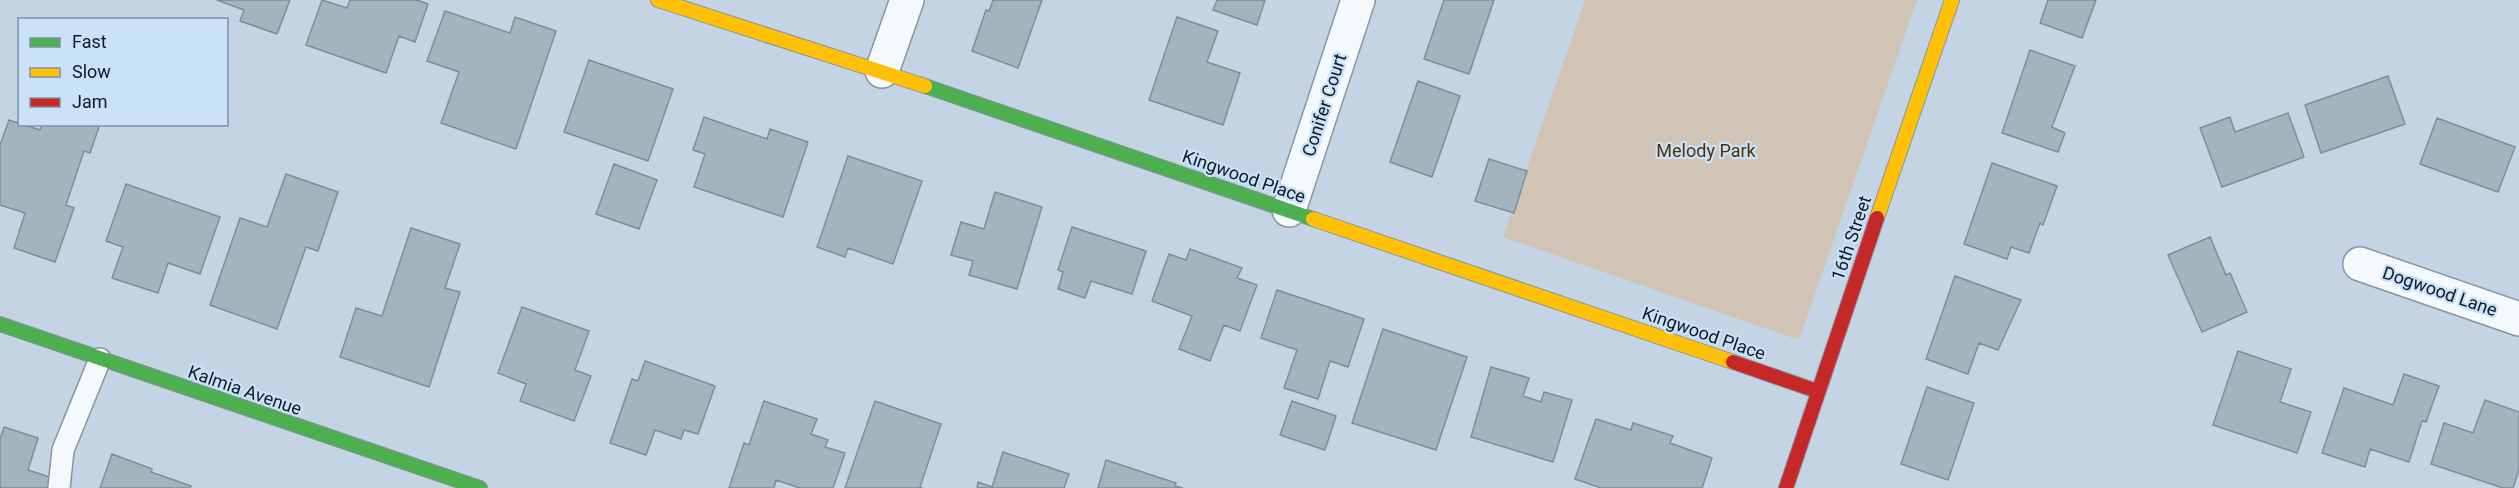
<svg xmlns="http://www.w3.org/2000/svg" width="2519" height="488" font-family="Roboto,sans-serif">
<rect width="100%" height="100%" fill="#c4d4e5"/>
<path fill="#d0c4b7" d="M1585,0H1917L1799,340L1503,237Z"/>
<path fill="#a4b4bf" stroke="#7f8e99" stroke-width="1.5" d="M217,0H290L277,34L240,21L244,10Z
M322,0L347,8L350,0H417L428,4L415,42L399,36L386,73L306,45Z
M993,0H1042L1018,68L972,51L986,10L989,11Z
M1217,0H1265L1257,25L1213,10Z
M1444,0H1494L1469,74L1424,59Z
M2048,0H2096L2082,38L2040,23Z
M445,11L510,33L515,17L556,31L516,149L441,123L459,72L427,61Z
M1177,17L1218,31L1207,62L1240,73L1223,125L1149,100Z
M2030,50L2075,66L2052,127L2065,133L2058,152L2002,133Z
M589,60L673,89L648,161L564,132Z
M2388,76L2405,124L2321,153L2305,105Z
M1418,81L1460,96L1432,177L1390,162Z
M2288,113L2304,157L2222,187L2200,128L2230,117L2235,132Z
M704,117L767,139L770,129L808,142L783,217L694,187L705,154L693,150Z
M2437,118L2515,147L2498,192L2420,164Z
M9,120L40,130L42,124H100L90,153L84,151L66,205L74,208L55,262L14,248L25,213L0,205V145Z
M848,156L922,181L893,264L848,248L845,257L817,247Z
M1489,159L1527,171L1514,213L1475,201Z
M1992,163L2057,186L2043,225L2040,223L2029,253L2011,247L2007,259L1964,244Z
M614,164L657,180L639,229L596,214Z
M286,174L338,192L318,251L306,247L277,329L210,305L240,218L267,227Z
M126,184L220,217L200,274L168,263L158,293L112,278L123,247L106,241Z
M995,192L1042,207L1017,289L969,275L973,261L951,255L961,222L984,229Z
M1072,227L1146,251L1132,294L1091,281L1085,298L1058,289L1063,272L1058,270Z
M411,228L460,244L445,288L460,292L429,387L340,357L356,308L382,316Z
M2210,237L2226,275L2230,273L2247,312L2202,332L2168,255Z
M1190,249L1242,268L1237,278L1257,285L1240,331L1224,325L1210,361L1179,349L1192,316L1152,301L1169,254L1186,260Z
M1955,276L2021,300L1998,350L1979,343L1968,374L1926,359Z
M1277,290L1364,319L1348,367L1330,361L1318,399L1284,388L1297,350L1261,338Z
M522,307L589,331L575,370L591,376L574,421L520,401L526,384L498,373Z
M1383,329L1467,357L1436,450L1352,423Z
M2238,351L2291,369L2280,402L2311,412L2297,453L2213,425Z
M645,361L715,386L698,434L684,430L681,439L655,430L646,455L610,443L632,379L638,381Z
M1491,367L1529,378L1523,396L1541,402L1544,392L1572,400L1553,462L1471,437Z
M2404,374L2439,386L2426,422L2422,421L2409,462L2370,449L2365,467L2322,453L2344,388L2393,405Z
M1927,387L1974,403L1948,480L1901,464Z
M2485,400L2519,412V470L2513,488H2503L2431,464L2444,423L2473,433Z
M764,401L817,419L811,434L828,440L825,447L845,453L833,488H800L776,480L774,488H729L744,443L749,445Z
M875,401L941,424L920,487L922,488H845Z
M1292,401L1336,416L1325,450L1280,435Z
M1596,419L1631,430L1633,423L1673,436L1670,443L1712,458L1702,488H1601L1575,479Z
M4,427L38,438L28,470L58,480L55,488H0V439Z
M1003,452L1069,474L1064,488H977L978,482L992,487Z
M112,454L152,469L151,472L191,486L190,488H100Z
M1106,460L1176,483L1175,486L1183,488H1098Z"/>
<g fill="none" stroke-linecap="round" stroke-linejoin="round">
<g stroke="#8894a0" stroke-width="24">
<path id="lane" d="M59,488L63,450L100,359"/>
</g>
<g stroke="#8894a0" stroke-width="36">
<path id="street" d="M882,71L907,0
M1289,210L1358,0
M2360,264L2519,319"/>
</g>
<g stroke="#8894a0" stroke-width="16">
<path id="fast" d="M925,86L1313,219
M0,324L480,488"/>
</g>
<g stroke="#8894a0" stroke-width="16">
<path id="slow" d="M658,0L925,86
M1877,218L1952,0
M1313,219L1733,362"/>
</g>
<g stroke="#8894a0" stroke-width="16">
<path id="jam" d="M1733,362L1817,391
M1786,488L1877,218"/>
</g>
<use href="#lane" stroke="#f6f9fb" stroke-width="21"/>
<use href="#street" stroke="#f6f9fb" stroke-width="33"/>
<use href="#fast" stroke="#4caf50" stroke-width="14"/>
<use href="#slow" stroke="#ffc107" stroke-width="14"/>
<use href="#jam" stroke="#c62828" stroke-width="14"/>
</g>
<g text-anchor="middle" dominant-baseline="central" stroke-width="4.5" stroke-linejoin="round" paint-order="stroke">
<g font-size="18" fill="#0f1924" stroke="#c9e1f9">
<text transform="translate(1324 105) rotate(-72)">Conifer Court</text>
<text transform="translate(1244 176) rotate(19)">Kingwood Place</text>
<text transform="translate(1851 238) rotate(-71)">16th Street</text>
<text transform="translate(2440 291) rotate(19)">Dogwood Lane</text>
<text transform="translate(1704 333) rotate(19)">Kingwood Place</text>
<text transform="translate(245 390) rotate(19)">Kalmia Avenue</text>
</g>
<g font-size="18" fill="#503106" stroke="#c9e1f9">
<text x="1706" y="150">Melody Park</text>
</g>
</g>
<rect x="18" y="18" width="210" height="108" fill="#c9e1f9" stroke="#7f91a4" stroke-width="1.5"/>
<rect x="30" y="38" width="30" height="9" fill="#4caf50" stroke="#7f91a4" stroke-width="1.5"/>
<text x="72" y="48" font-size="18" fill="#0f1924">Fast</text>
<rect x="30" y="68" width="30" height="9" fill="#ffc107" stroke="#7f91a4" stroke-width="1.5"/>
<text x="72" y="78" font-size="18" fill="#0f1924">Slow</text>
<rect x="30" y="98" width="30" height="9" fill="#c62828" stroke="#7f91a4" stroke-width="1.5"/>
<text x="72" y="108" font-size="18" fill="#0f1924">Jam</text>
</svg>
